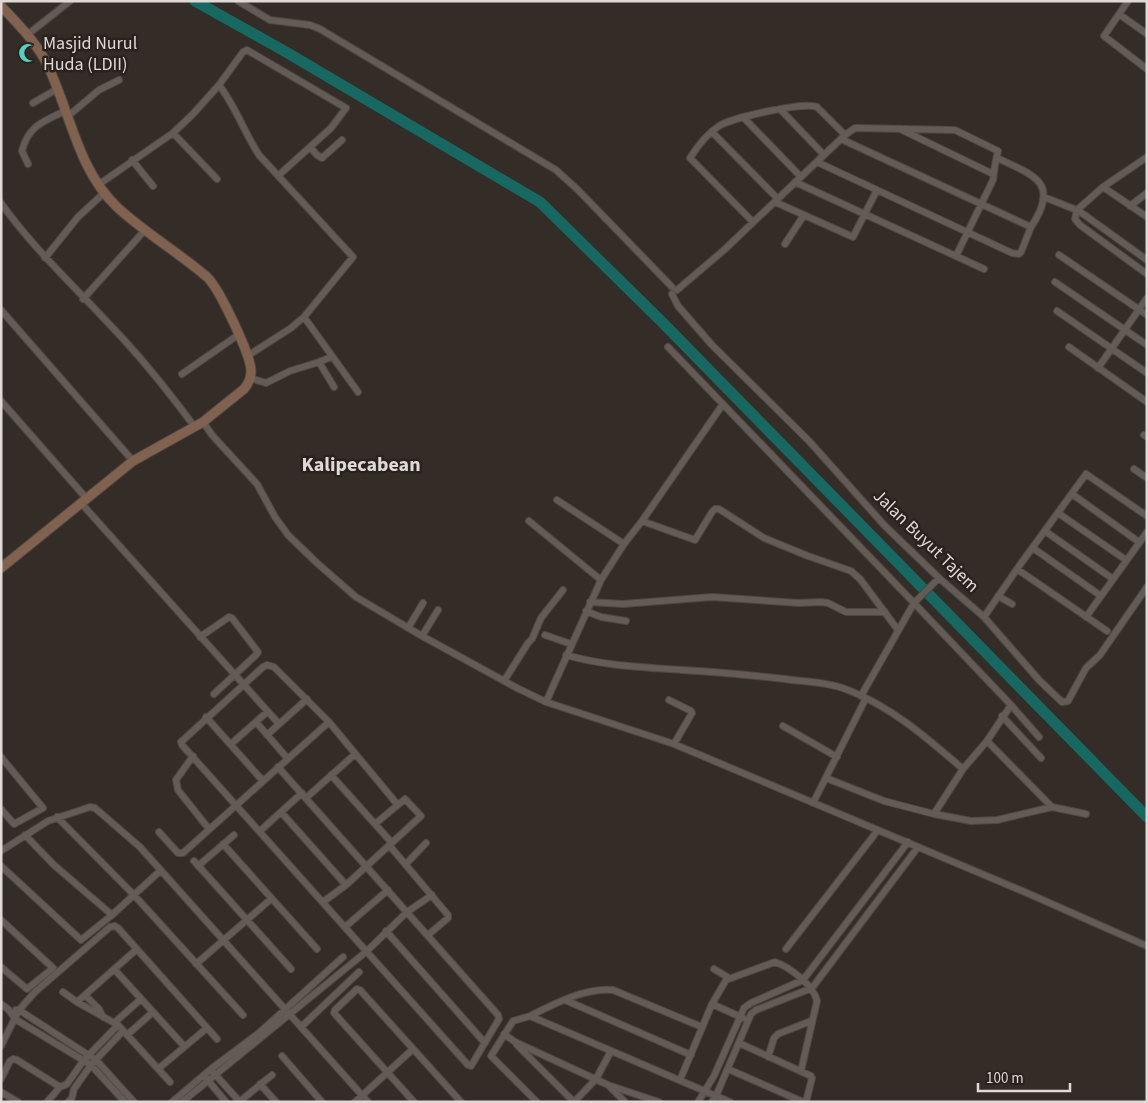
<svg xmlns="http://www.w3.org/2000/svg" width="1148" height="1103" font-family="'Source Sans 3',sans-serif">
<rect width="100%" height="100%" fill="#342c27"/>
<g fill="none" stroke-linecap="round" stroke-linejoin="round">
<path stroke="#166860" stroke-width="11" d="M195,1L286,52L540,202L662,322L1147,817"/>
<g stroke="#4e4744" stroke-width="8">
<path id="street" d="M238,1L270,20L310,25L320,29L556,170L578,190L672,287
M1128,1L1104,36L1147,69
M1119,14L1147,34
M27,35L70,1
M219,85C236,107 244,132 259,155L353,257L304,317
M33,103L57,89
M780,109L824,155
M67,117L99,90L119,80
M744,118L801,177
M900,129L993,174
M712,132L778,199
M173,133L217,179
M841,139L1031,227C1061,182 1033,175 997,158
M310,147L317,155L322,158L342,140
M1147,157L1103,187L1077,210L1075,219L1080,225L1147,274
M132,160L153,186
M817,162L1012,253L1019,254L1021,252L1031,227
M28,164L22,151C28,126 44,121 65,111
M795,182L984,269
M98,185L173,133L193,114L219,85L243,52L247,50L346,108L331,128L279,175
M1103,187L1147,217
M1044,197L1079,211L1147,260
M775,202L853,237L877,190
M1,203C33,248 73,285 111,326C141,357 168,391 194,426
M1130,206L1147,193
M753,222L690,158C697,147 708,133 719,126C730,118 806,101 817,107L845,135
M785,244L804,215
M1059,255L1147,315
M45,258L78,217L104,193
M1055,282L1147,345
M677,290L724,250L845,135L855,128L955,130L998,151L995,165L993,180L956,256
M672,294L678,306L712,345L809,441L885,526L939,578L984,617L1039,680L1062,702L1068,701L1086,668L1100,655L1147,587
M83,299L145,230
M1,310L133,461
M1057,311L1147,373
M668,347L914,603L861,696
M1069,347L1147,402
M249,355L291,328L304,317L358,392
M319,362L334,387
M1098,368L1147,298
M182,374L238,335
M250,378L266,383L290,371L319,362L331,357
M1,401L87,499
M203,422L212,435L257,484L275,517L288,535L317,563L356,597L422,636L517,688L546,702L674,744L1027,893L1147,946
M1144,435L1147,437
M1134,469L1147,478
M1072,494L1139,542
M557,500L624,544
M81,503L279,724
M1058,513L1126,560
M529,521L601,580
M642,521L695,540L712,512L715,509H719L764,538L808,556L851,571L860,579L898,630
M1045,531L1113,579
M1033,548L1101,596
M1017,569L1107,631
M939,578L914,603L1011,705L1039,737
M998,596L1012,604
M590,602L623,604L712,597L799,603L821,602L828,603L846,612H885
M586,611L601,617L626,621
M984,617L1017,569L1086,474L1147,516
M1086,617L1147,532
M408,628L423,603
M545,635L571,644
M422,636L438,610
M200,637L229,617L232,618L258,652L256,655L214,694
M566,655C604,666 643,667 682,670C717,672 750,675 785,679C806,682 828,682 848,690C892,707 928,739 963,769L934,814
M504,681L528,643L532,639L541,618L563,590
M669,700L691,711L692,713L674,744
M546,702L601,580L624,544L642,521L723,404
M1002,716L1041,758
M206,717L263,781
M256,722L288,759
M783,726L837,757
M267,735L307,699
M987,741L1052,807
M231,744L267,712
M193,756L176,780L178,790L209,829
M1,757L43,808L14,824L1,809
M278,767L498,1015L499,1019L471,1066L468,1065L182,745L181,742L263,667L267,665L274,667L329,722L397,804
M963,769L987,741L1011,705
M331,775L392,843
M826,778L884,801L934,814L971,821L997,820L1052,807L1086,814
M306,798L355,754
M813,803L866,698
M281,812L346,885
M57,817L134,895L243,1015
M260,831L302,793
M159,832L178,853H183L329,722
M25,835L54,865L112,915
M223,844L317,949
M389,845L448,915V918L428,935
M1,851L48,821L90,807L95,808L140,847L368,1102
M194,861L291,969
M406,864L426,843
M1,866L81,940L112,915L160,871
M198,866L234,835
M323,902L346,885L421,816L405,799L375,824
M1,920L53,968L27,989L1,967
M345,927L388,890
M386,931L485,1043
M786,949L878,830
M196,964L271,899
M114,969L184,1046
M714,969L729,978
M63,992L77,1002L118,1025L170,1082
M85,995L99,1009L103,1017
M565,1000L691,1055
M77,1002L137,949
M1,1004L9,1010L15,1019L91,1065L125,1102
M712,1004L743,1018
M16,1010H19L96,1060L134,1102
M530,1016C554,1004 586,987 613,990L702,1027
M114,1023L141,999
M301,1027L359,972
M504,1034L515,1042L608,1085L659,1102
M127,1035L153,1012
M739,1043L811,1076L812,1078L806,1102
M517,1045L574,1102
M1,1046L19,1010L35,992L110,927L115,926L118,928L217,1039
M282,1056L322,1102
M768,1057L774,1038L778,1034L811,1021
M158,1069L207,1028
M728,1069L803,1102
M213,1072L239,1101
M206,1078L226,1102
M1,1079L10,1061L13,1059L17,1060L60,1087
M680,1080L712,1004L726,980L775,962C790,967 814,986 817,1001L801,1071
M260,1084L276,1102
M610,1087L625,1102
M1,1092L18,1102
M47,1102L60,1087L67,1084L84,1060L118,1025
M68,1102L72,1098L74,1089L91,1065L123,1031
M172,1102L211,1069L259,1033L343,957
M182,1102L367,951L407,912L432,895
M239,1102L272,1075
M355,1102L413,1049
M414,1102L334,1013L335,1010L357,989L360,990L461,1102
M537,1102L491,1056L513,1021L530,1016L730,1102
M574,1102L596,1079L611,1051
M698,1102L714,1076L744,1008L751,1003L803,980L908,842
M712,1102L716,1096L751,1014L756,1010L812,988L918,847"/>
</g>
<g stroke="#4e4744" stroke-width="11">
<path id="secondary" d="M1,6C17,23 35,41 46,62C70,110 77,169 117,207C145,233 178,252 207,277C219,288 252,357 251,372C251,379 248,384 244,389L203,422L133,461L1,568"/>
</g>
<use href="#street" stroke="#645b56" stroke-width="6"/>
<use href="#secondary" stroke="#81624f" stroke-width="9"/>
</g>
<defs>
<g id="mosque-bare" transform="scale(1.5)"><path d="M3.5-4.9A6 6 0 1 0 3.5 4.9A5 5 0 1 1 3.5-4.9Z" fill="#58cec0" stroke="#2a221e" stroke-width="2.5" paint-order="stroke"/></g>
</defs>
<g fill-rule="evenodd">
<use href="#mosque-bare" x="28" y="53"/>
</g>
<g text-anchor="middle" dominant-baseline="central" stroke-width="5" stroke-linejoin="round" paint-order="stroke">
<g font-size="18" fill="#dfdad7" stroke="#2a221e" text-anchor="start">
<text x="43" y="43">Masjid Nurul<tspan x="43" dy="21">Huda (LDII)</tspan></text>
</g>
<g font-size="18" fill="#dfdad7" stroke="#2a221e">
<text transform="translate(926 541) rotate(44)">Jalan Buyut Tajem</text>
</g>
<g font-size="20" font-weight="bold" fill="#dfdad7" stroke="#2a221e">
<text x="361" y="465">Kalipecabean</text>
</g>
</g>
<rect width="1148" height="1103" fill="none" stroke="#dfdad7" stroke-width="5"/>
<path d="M978 1083v8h92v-8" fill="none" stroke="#dfdad7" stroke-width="2.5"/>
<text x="986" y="1083" font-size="15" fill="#dfdad7" stroke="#2a221e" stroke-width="4" paint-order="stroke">100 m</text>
</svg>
